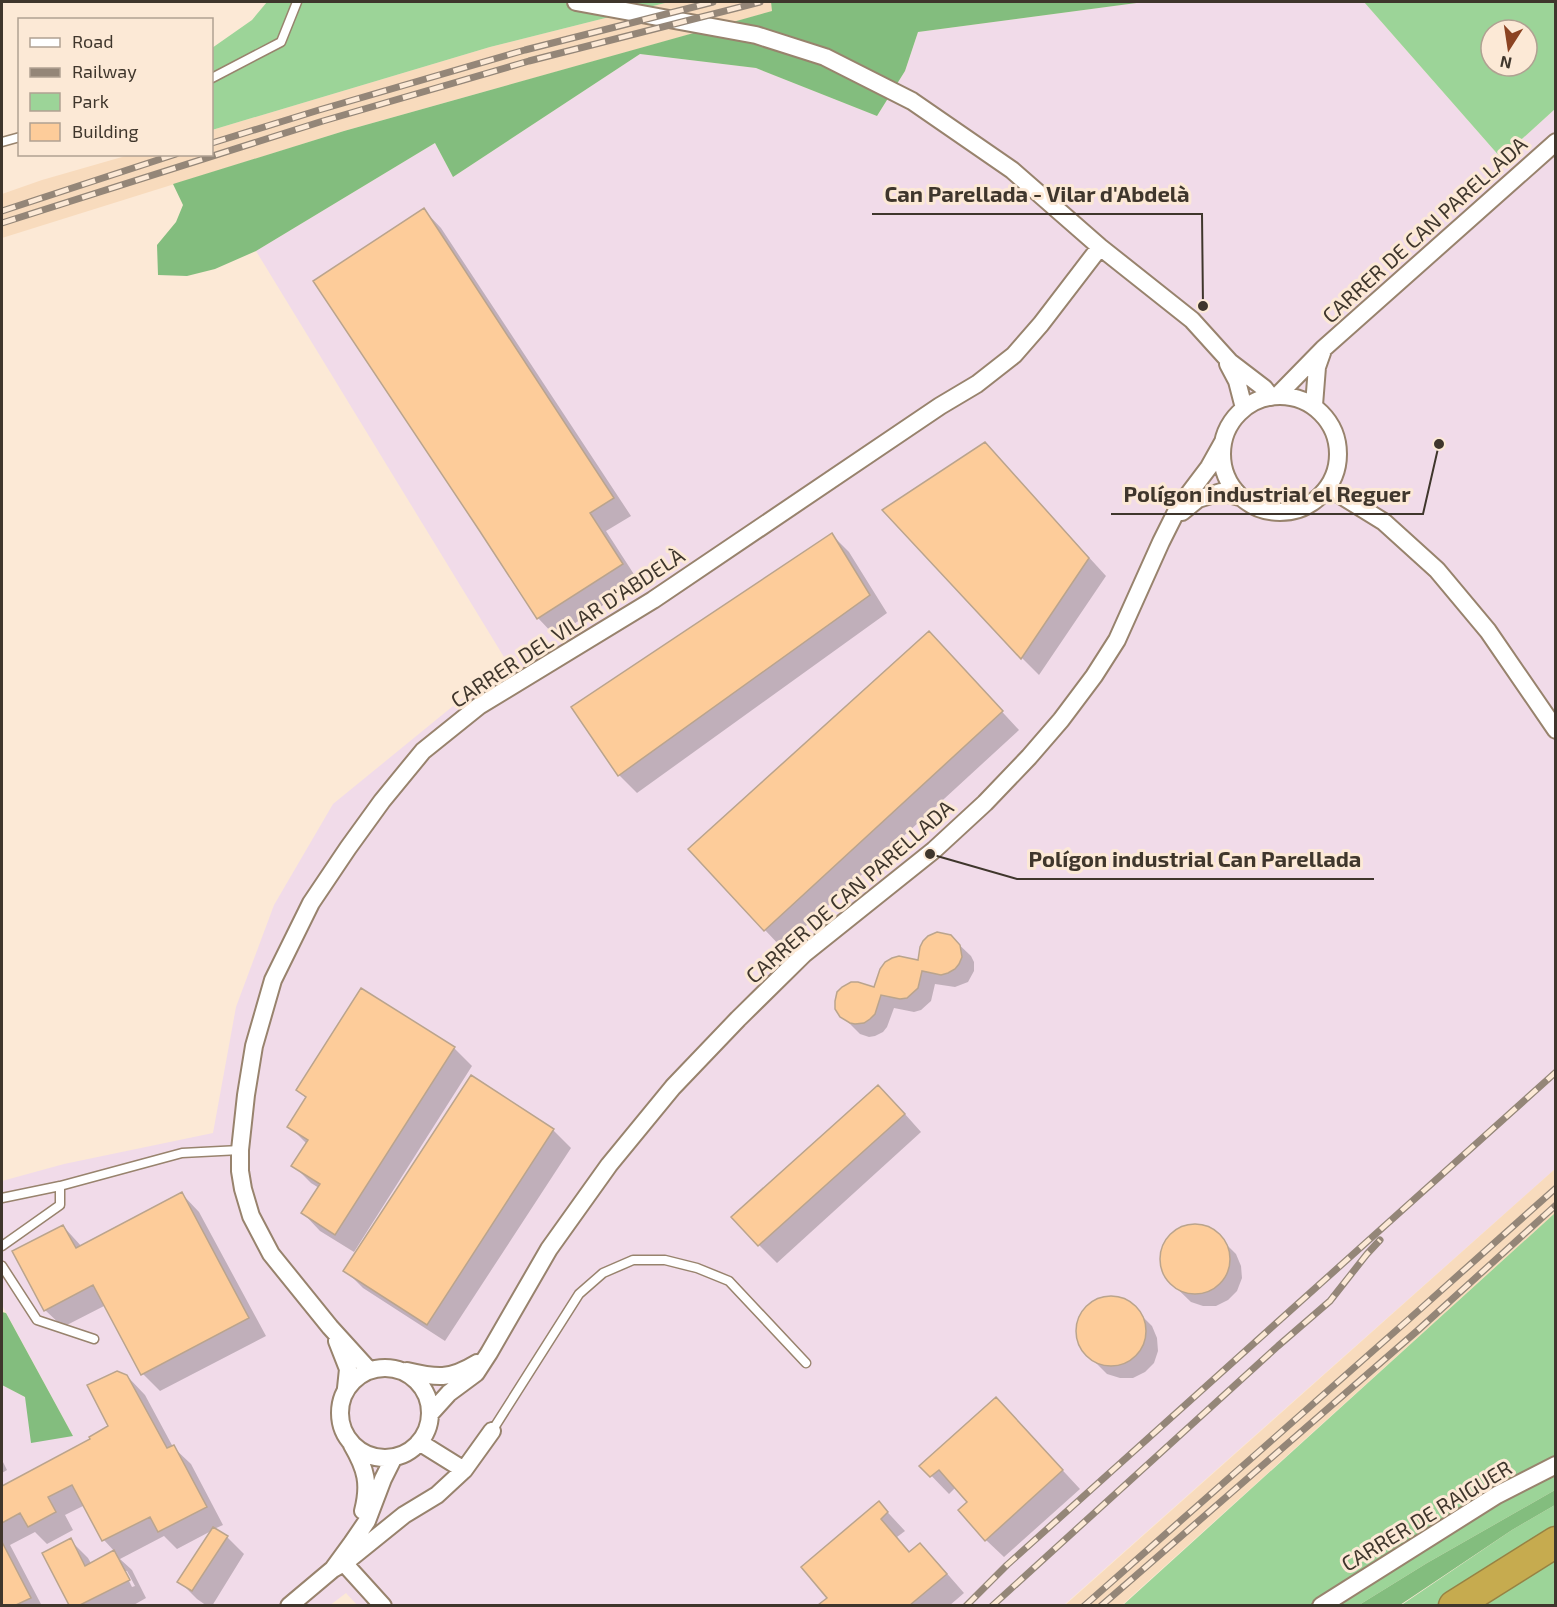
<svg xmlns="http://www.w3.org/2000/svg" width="1557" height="1607" font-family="'Exo 2',sans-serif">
<rect width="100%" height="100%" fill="#fce9d6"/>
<path fill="#f1dbe9" d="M1144,2H1364L1501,158L1555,109V1169L1064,1605L358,1606L346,1593L329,1606L2,1605V1385L25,1397L73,1436L2,1305V1181L64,1164L213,1133L236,1007L274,905L333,804L507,662L256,251L435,143L453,177L640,54L756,68L877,116L905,71L918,32Z"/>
<path fill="#f8dbbd" d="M669,2H771L773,11L344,131L2,238V194L42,180L129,155L212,154V130L490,47Z
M1555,1169V1213L1122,1605L1064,1606Z"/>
<path fill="#9cd498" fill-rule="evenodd" d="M267,2H669L490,47L212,130V48L252,20Z
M1364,2H1555V109L1501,158ZM1491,30H1527V66H1491Z
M1555,1213V1490L1427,1563L1359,1605L1122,1606Z
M1555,1505V1605L1400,1606L1512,1530Z"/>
<path fill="#83bd7e" d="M771,2H1144L918,32L905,71L877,116L756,68L640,54L453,177L435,143L256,251L215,269L187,276L158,275L157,245L176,222L183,205L173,184L344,131L772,11Z
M2,1312L6,1313L73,1436L31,1443L25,1397L2,1385Z
M1555,1490V1505L1512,1530L1400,1605H1359L1427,1563Z"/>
<path fill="#0003" fill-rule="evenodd" d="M424,210L441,228L631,516L606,531L639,582L555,636L538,618Z
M1002,462L1106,576L1039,675L1022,658Z
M832,535L849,552L887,613L637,793L619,775L573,708Z
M946,651L1019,730L782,948L765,930Z
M950,936L971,956L974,962V971L968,982L955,987L935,984L931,1001L921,1010L914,1012L894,1008L887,1027L883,1032L875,1036L869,1037L860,1034L840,1014L875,989L919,962Z
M454,1048L472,1066L354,1252L320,1231L303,1213L319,1188L311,1183L293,1165L307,1144L289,1126L307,1099L298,1090Z
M472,1077L553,1130L571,1148L445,1341L363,1288L345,1270Z
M896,1104L921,1132L777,1263L759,1245Z
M182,1194L199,1212L266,1336L160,1391L143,1374L106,1305L63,1327L45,1310L63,1226L82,1247Z
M1200,1226L1212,1231L1222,1240L1236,1254L1241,1266L1242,1278L1237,1291L1228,1300L1216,1306H1203L1191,1302L1167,1279L1162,1267V1254L1166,1242L1175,1232L1187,1227Z
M1116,1298L1128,1303L1138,1312L1152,1326L1157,1338L1158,1351L1154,1363L1145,1372L1133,1378H1120L1107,1374L1084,1351L1079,1339L1078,1326L1082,1314L1091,1304L1103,1299Z
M127,1376L145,1395L173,1447L191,1464L223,1525L214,1529L227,1537L244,1554L212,1606H207L197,1599L179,1581L213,1530L177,1549L164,1536L120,1559L132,1570L146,1598L132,1606H71L44,1554L70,1540L88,1558L92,1565L115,1552L104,1540L85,1505L65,1515L73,1530L47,1544L35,1532L10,1545L42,1606H2V1488L92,1440L110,1427ZM124,1571H127L135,1586L132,1587Z
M1027,1432L1080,1489L1004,1557L986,1540L970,1502L956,1487L949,1494L922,1466Z
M2,1460L7,1470L2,1473Z
M879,1503L905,1531L897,1537L910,1552L920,1545L937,1562L964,1593L949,1606H835L803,1567Z"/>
<path fill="#fdcc9a" stroke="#baa48d" stroke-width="1.5" d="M424,208L614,498L590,513L623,564L537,619L479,530L313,281Z
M985,442L1089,558L1021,659L882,510Z
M832,533L870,595L618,776L571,707Z
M929,631L1003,711L764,931L688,849Z
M937,932L951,935L960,945L962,957L959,964L955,969L948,973L941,975L922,971L918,988L907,998L900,999L881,995L875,1014L870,1019L864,1023L855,1024L850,1023L840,1017L835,1009V1001L837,992L842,987L851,982H858L874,987L880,969L885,962L892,958L899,956L918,960L920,947L923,941L928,936Z
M361,988L455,1047L335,1235L301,1213L320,1184L291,1166L308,1140L287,1127L306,1097L296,1090Z
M471,1075L554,1129L427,1325L343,1271Z
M878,1085L905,1114L758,1246L731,1217Z
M182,1192L249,1318L141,1375L93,1285L44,1311L12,1251L63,1225L76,1248Z
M1160 1259a35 35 0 1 1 70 0a35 35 0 1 1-70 0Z
M1076 1331a35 35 0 1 1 70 0a35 35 0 1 1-70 0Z
M117,1371L127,1375L167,1448L174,1445L207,1507L158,1532L150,1517L102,1541L72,1485L48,1497L56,1512L28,1527L20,1513L2,1523V1486L90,1439L89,1437L108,1426L87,1385Z
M996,1397L1063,1470L985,1541L958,1510L967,1502L939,1470L930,1477L919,1466Z
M879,1501L888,1512L881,1519L909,1552L920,1543L947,1574L910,1605H818L827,1598L801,1567Z
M213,1527L228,1536L192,1591L177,1582Z
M71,1538L85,1566L114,1550L130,1580L80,1605H69L42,1553Z
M2,1542L31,1598L16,1605H2Z"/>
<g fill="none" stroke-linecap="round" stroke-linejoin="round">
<g stroke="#98836d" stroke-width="11">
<path id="service" d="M212,78L281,42L297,2
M2,142L20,137
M2,1198L60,1186L182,1153L240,1150
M2,1246L60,1205V1186
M2,1266L37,1320L94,1339
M492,1431L579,1294L603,1273L633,1260H665L697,1268L729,1281L806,1363"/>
</g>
<g stroke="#98836d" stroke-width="20">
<path id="minor" d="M576,2L756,35L825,57L912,101L1012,170L1100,247L1192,320L1230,362L1264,388L1271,397
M1228,364L1237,381L1244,408
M1278,395L1323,349L1556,142
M1222 454a58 58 0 1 1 116 0a58 58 0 1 1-116 0Z
M1314,405L1317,367L1323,350
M1329,488L1384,522L1437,570L1488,631L1556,730
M1182,512L1198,499L1221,492L1240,497
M337,1341L348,1369L346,1388
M340 1413a45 45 0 1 1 90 0a45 45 0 1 1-90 0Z
M369,1370L330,1327L271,1254L251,1216L243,1189L240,1171V1150L246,1095L254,1046L273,980L311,903L348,848L382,801L423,751L479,706L653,600L940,406L977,384L1014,355L1041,324L1100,247
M407,1371C437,1378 449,1380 477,1363
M430,1414L449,1393L476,1373L489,1353L549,1249L609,1165L673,1087L738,1019L804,954L934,850L985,803L1029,757L1061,720L1094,676L1117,640L1161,542L1178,508L1209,467L1223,442
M419,1442L464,1470
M352,1445C366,1469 370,1484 363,1511
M344,1563L383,1606
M333,1569L347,1561L404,1515L437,1495L464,1470L492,1431
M289,1606L333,1569L352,1543L367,1521L383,1479L394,1457
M1321,1606L1497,1495L1556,1465"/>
</g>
<g stroke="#978243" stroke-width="33">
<path id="motorway" d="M1454,1606L1556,1542"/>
</g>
<use href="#service" stroke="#fff" stroke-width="8"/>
<use href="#minor" stroke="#fff" stroke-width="16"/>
<use href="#motorway" stroke="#c6ab4f" stroke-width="30"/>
<g stroke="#948678" stroke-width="7">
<path id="rail" d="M212,143L319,110L525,50L713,2
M2,211L176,154
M2,223L323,121L529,61L760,2
M966,1606L1007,1565L1556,1072
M992,1606L1278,1346L1330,1301L1367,1254L1380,1240
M1084,1606L1408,1320L1556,1188
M1101,1606L1417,1331L1556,1205"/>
</g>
<use href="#rail" stroke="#fce9d6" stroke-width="4.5" stroke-dasharray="14" stroke-linecap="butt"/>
</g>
<g text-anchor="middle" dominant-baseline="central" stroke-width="6" stroke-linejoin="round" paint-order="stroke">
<g font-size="21" fill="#3f362c" stroke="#fce9d6">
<text transform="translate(1424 229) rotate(-42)">CARRER DE CAN PARELLADA</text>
<text transform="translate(567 627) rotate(-33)">CARRER DEL VILAR D'ABDELÀ</text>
<text transform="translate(849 891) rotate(-41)">CARRER DE CAN PARELLADA</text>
<text transform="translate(1426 1515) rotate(-31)">CARRER DE RAIGUER</text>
</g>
</g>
<path fill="none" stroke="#3f362c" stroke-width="2" d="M1203 306L1202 214H872M1439 444L1423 514H1111M930 854L1017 879H1374"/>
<g fill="#3f362c" stroke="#fce9d6" stroke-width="2">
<circle cx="1203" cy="306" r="6"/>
<circle cx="1439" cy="444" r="6"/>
<circle cx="930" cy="854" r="6"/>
</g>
<g font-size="22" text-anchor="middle" font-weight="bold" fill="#3f362c" stroke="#fce9d6" stroke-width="6" stroke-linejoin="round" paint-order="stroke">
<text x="1037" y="202">Can Parellada - Vilar d'Abdelà</text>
<text x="1267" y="502">Polígon industrial el Reguer</text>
<text x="1195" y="867">Polígon industrial Can Parellada</text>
</g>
<rect width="1557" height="1607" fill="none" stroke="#3f362c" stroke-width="6"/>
<rect x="18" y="18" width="195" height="138" fill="#fce9d6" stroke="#b0a192" stroke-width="1.5"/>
<rect x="30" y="38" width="30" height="9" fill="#ffffff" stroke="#b0a192" stroke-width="1.5"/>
<text x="72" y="48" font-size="18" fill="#3f362c">Road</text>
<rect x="30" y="68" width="30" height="9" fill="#948678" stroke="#b0a192" stroke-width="1.5"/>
<text x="72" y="78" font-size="18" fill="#3f362c">Railway</text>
<rect x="30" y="93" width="30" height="18" fill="#9cd498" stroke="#b0a192" stroke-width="1.5"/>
<text x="72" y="108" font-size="18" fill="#3f362c">Park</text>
<rect x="30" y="123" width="30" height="18" fill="#fdcc9a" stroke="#b0a192" stroke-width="1.5"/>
<text x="72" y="138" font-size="18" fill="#3f362c">Building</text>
<g transform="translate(1509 48) rotate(192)"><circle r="28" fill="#fce9d6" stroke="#b0a192" stroke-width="1.5"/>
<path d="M0-4.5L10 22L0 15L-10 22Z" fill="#8b4322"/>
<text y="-9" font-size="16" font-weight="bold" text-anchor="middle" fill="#3f362c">N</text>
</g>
</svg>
